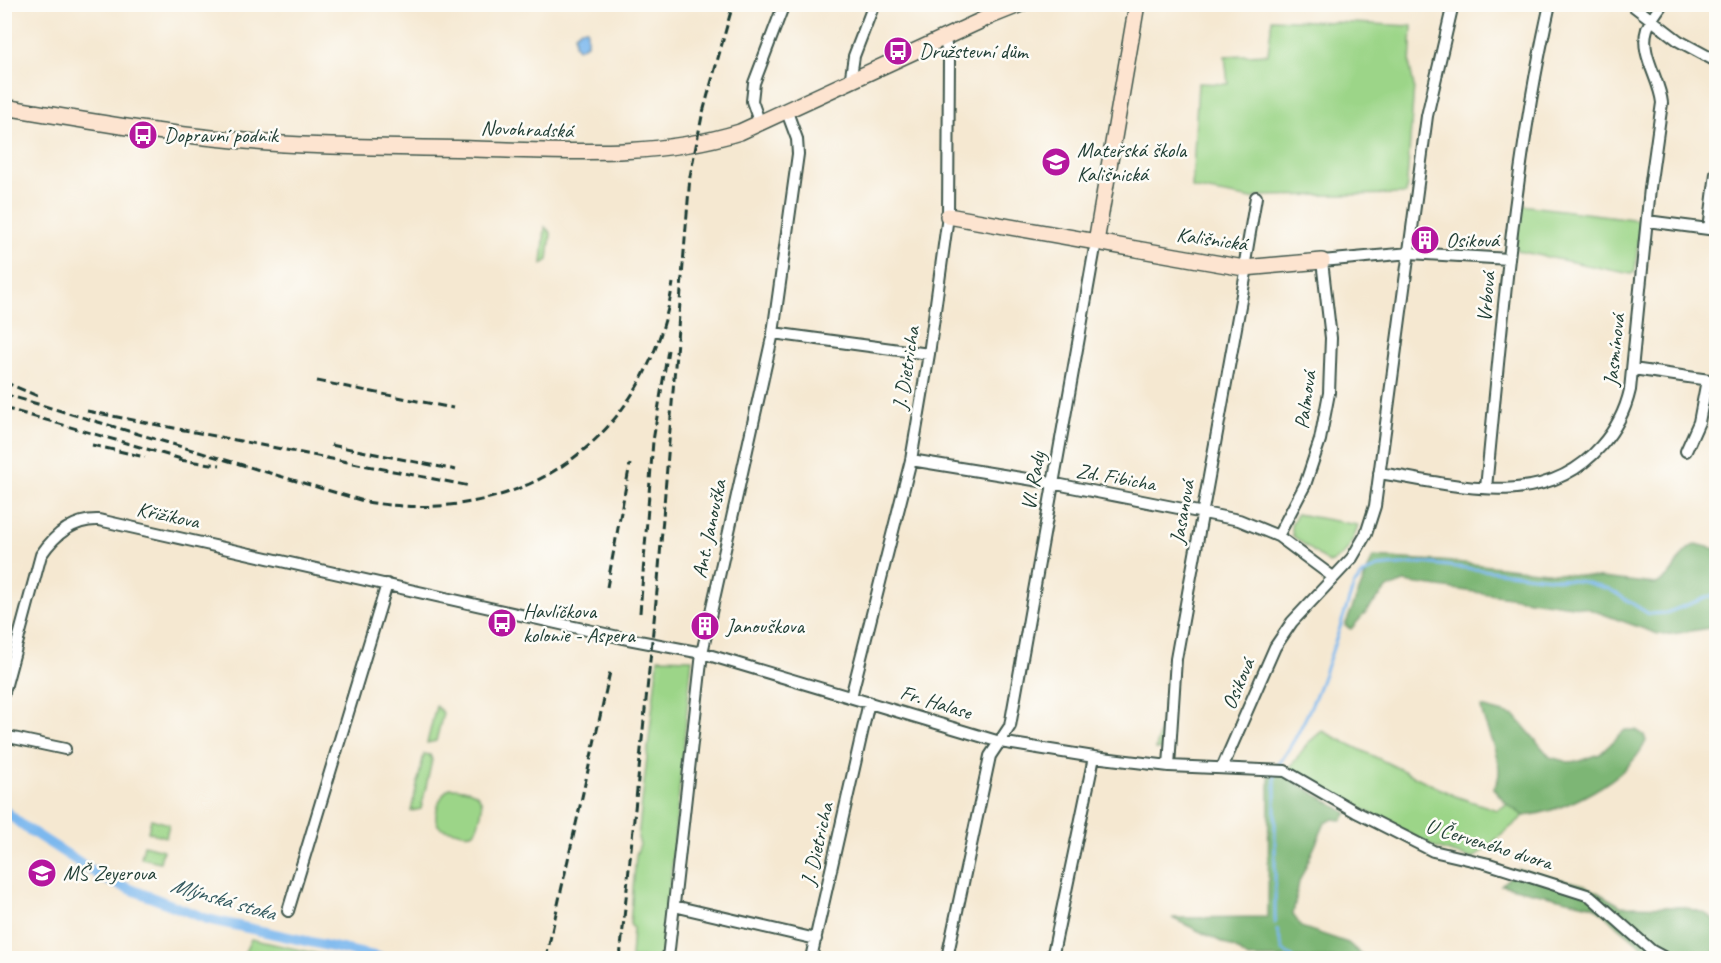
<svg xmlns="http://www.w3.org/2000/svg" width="1721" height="963" font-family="Caveat,sans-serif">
<rect width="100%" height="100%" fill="#fdfcf7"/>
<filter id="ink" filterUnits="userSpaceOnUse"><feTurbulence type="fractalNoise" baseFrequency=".0167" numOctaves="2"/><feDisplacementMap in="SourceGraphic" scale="12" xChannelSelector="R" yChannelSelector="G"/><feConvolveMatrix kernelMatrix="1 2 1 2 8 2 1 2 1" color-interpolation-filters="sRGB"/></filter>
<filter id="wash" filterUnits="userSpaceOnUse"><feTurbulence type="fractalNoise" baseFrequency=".008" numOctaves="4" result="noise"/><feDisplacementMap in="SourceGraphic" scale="24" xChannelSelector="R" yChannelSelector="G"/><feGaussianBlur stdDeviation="1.35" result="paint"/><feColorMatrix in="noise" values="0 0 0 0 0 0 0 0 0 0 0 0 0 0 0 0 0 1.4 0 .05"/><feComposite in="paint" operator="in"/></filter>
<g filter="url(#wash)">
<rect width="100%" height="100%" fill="#f5e8d1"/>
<path fill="#9cd588" stroke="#5e895e" stroke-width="1.5" d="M1272,19L1412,26L1410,67L1414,86L1406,194L1260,196L1252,199L1192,188L1198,83L1228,84L1225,56L1268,54Z
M1521,205L1640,220L1635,272L1631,274L1518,251L1516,245Z
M545,227L551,233L548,260L542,264Z
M1297,514L1358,525C1353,542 1346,558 1329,563L1293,536L1291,525Z
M658,658L692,659L663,958H631L633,928L630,924L636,855L640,844L638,838Z
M1167,689L1164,750L1156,749Z
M436,706L443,713L436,741L427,743Z
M1322,731L1455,796L1497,810L1507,804L1524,816L1473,859L1436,848L1288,770L1308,743Z
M424,754L430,755L432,760L421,809L411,811Z
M450,788C469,788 486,792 481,814C479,820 479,826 474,832C467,835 462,833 455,831C451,830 444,830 440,827C430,819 441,792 450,788Z
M151,819L169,824L166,837L148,832Z
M144,845L163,850L160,862L141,858Z
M251,939L336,958H242Z"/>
<path fill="#7db674" stroke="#4e7a54" stroke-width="1.5" d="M1696,544L1716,549V627L1672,634H1658L1586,608L1404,582L1386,589L1351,629L1345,626L1373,557L1454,562L1656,584C1677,576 1676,553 1696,544Z
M1481,707L1515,716L1550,757L1568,762L1579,761L1600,754L1625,730H1636L1644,735L1646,741C1628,780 1565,811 1524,816L1507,804L1493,788C1511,770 1483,729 1481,707Z
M1269,774H1282L1347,813L1342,820L1331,819L1325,823L1299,882L1293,914L1301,927L1348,943L1362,955L1372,958H1248L1236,949L1172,918L1268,917Z
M1518,869L1585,885L1621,906L1684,907L1704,913L1716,921V958H1656L1594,906L1501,885Z"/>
<path fill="#7cb8ee" stroke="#4e7a91" stroke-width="1.5" d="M581,29H587V44L578,49L575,45V34Z"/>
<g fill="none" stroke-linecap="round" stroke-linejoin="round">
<path stroke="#7cb8ee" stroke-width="3" d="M1277,767C1316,713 1333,646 1354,585L1364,574L1377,567L1423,563L1584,582L1609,589L1649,614L1666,613L1716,594
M1275,923V773
M1277,930L1283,950L1293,958"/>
<path stroke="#7cb8ee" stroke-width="10" d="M4,810L23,826L107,880L207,919L382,958"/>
</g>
</g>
<g filter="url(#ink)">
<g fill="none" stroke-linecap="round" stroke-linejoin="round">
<g stroke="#3f574c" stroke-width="14">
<path id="street" d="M1631,4L1679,41L1716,61
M850,83L854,56L874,4
M760,124L752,101L754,83L784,4
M1647,221L1716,230
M1709,229L1716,173
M1244,268L1256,197
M773,333L929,354
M1633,369L1716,381
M1686,451L1699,422L1707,380
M911,460L1046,482L1239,520L1278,536L1333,577
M1379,473C1455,484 1543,513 1601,446C1616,429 1625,412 1630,390L1650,188L1662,103C1660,79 1639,54 1647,29C1650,20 1657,12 1662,4
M1486,488C1502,326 1514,163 1550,4
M1278,536L1305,485L1320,440L1329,393L1331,338L1322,261L1410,253L1509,259
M4,692L41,555C55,534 73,519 99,520L623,638L702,653L1000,742L1094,757L1169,766L1285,771L1356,812L1433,851L1489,864L1590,896L1652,951L1665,958
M851,697L911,460L929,354L948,216L949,56L944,38
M4,736L65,749
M1169,766L1176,659L1247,267
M1222,768L1275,647L1292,622L1352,558L1366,534L1375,506L1427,116L1453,4
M674,906L816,939
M288,911L387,584
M668,958L702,653L773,333L798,154L797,139L787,112
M811,958L869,702
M947,958L990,756L1010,726L1096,242
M1052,958L1094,757"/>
</g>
<g stroke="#3f574c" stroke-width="18">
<path id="secondary" d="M4,107C81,120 156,133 234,140C313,148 394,147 474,149C564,151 653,159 740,132L991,16L1021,4
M948,216L1244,268L1322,261
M1096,242L1137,4"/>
</g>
<use href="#street" stroke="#fff" stroke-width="10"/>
<use href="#secondary" stroke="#fde4d0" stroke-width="15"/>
<path stroke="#1f3d34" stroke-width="3" stroke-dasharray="9 4.5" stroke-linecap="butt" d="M317,381L453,408
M4,382L40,397
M4,394L367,502C523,528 648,440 673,283
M4,408L185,460
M87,411L470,486
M92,445L145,457
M331,445L456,470
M178,460L220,465
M607,587L630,464
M640,613L653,441L668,350
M546,958L610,672
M620,958L658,581L690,176L702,116L733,4"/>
</g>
</g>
<defs>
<g id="bus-disc" transform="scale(1.5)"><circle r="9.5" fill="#b5179e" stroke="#fdfcf7"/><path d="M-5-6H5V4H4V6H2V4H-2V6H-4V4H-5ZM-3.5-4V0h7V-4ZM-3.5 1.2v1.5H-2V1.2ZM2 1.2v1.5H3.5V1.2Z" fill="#fff"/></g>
<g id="school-disc" transform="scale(1.5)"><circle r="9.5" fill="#b5179e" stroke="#fdfcf7"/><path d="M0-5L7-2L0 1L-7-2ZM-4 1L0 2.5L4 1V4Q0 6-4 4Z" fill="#fff"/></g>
<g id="building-disc" transform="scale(1.5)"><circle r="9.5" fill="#b5179e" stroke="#fdfcf7"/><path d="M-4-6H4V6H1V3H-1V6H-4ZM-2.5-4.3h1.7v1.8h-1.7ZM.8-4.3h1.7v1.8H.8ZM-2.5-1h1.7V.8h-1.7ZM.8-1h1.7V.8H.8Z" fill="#fff"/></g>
</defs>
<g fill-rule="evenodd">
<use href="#bus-disc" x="898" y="51"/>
<use href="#bus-disc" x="143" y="135"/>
<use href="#school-disc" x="1056" y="162"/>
<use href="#building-disc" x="1425" y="240"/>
<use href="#bus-disc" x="502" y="623"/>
<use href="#building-disc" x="705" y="626"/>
<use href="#school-disc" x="42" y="873"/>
</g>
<g text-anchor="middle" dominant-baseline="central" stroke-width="5" stroke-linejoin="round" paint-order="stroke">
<g font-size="21" fill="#1f3d34" stroke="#fdfcf7" text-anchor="start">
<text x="919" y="51">Družstevní dům</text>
<text x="164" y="135">Dopravní podnik</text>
<text x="1077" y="150">Mateřská škola<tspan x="1077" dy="24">Kališnická</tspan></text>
<text x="1446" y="240">Osiková</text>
<text x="523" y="611">Havlíčkova<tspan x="523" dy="24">kolonie - Aspera</tspan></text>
<text x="726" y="626">Janouškova</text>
<text x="63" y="873">MŠ Zeyerova</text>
</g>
<g font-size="21" fill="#1f3d34" stroke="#fdfcf7">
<text transform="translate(527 129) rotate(2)">Novohradská</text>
<text transform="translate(1212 239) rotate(8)">Kališnická</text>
<text transform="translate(1486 297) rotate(-85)">Vrbová</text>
<text transform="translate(1614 350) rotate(-84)">Jasmínová</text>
<text transform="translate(906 368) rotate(-81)">J. Dietricha</text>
<text transform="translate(1305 400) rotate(-82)">Palmová</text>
<text transform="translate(1116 477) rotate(10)">Zd. Fibicha</text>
<text transform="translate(1033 481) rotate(-80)">Vl. Rady</text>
<text transform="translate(1182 512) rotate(-80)">Jasanová</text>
<text transform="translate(168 515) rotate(12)">Křižíkova</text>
<text transform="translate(709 529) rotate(-78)">Ant. Janouška</text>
<text transform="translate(1238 684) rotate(-67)">Osiková</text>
<text transform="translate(936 702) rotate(17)">Fr. Halase</text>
<text transform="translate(817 844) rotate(-77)">J. Dietricha</text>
<text transform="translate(1489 844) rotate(17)">U Červeného dvora</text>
</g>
<g font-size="22" font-style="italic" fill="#365c62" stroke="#fdfcf7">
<text transform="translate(223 899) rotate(16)">Mlýnská stoka</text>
</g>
</g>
<rect width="1721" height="963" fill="none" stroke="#fdfcf7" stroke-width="24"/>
</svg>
